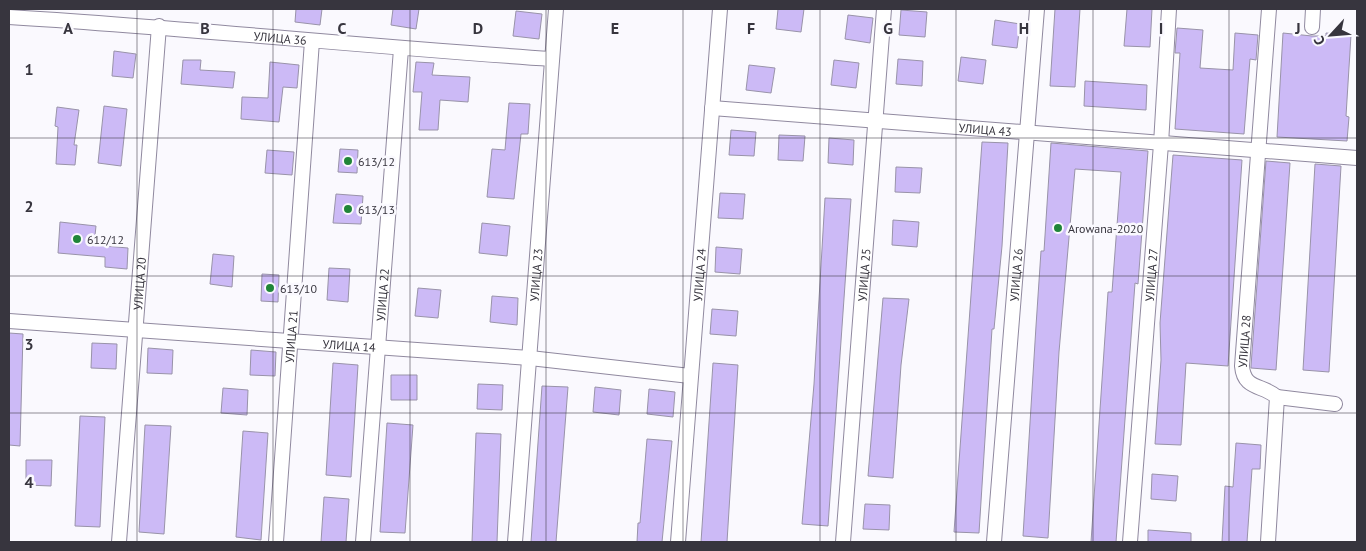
<svg xmlns="http://www.w3.org/2000/svg" width="1366" height="551" font-family="'PT Sans',sans-serif">
<rect width="100%" height="100%" fill="#faf9fe"/>
<path fill="#ccbaf6" stroke="#9993a9" d="M296,9H322L320,25L295,22Z
M393,9H419L416,29L391,25Z
M778,9H804L801,32L776,29Z
M1055,9H1080L1075,87L1050,86Z
M1127,9H1152L1150,47L1124,46Z
M901,10L927,12L925,37L899,35Z
M516,11L542,14L539,39L513,36Z
M848,15L873,18L870,43L845,39Z
M995,20L1020,24L1017,48L992,45Z
M1177,28L1203,30L1200,68L1233,70L1235,33L1258,35L1256,60L1250,59L1244,134L1175,129L1180,53H1175Z
M1283,33L1312,36H1326V33L1351,35L1346,116L1349,117L1347,141L1277,137Z
M114,51L136,54L133,78L112,76Z
M961,57L986,60L983,84L958,81Z
M898,59L923,61L922,86L896,84Z
M183,60H201L200,70L235,72L233,88L181,84Z
M834,60L859,63L856,88L831,85Z
M270,62L299,65L297,88L283,87L279,122L241,119L242,97L268,98Z
M416,62L434,63L432,75L470,77L468,102L440,100L438,130H419L422,92H413Z
M749,65L775,68L771,93L746,90Z
M1085,81L1147,85L1146,110L1084,106Z
M509,103L530,104L528,134H521L514,199L487,197L492,149L505,150Z
M104,106L127,109L121,166L98,163Z
M57,107L79,110L74,145H77L75,165L56,164L58,127L55,126Z
M731,130L756,132L754,156L729,155Z
M779,135L805,136L803,161L778,160Z
M829,138L854,140L853,165L828,163Z
M982,142L1008,143L1002,246L994,329H992L979,533L954,532Z
M1051,143L1148,151L1138,284L1135,283L1116,542H1091L1108,292H1112L1121,172L1075,169L1059,352L1048,538L1023,536L1036,326L1041,251H1044Z
M340,149L358,150L357,173L338,172Z
M267,150L294,152L292,175L265,173Z
M1173,155L1242,160L1228,366L1186,363L1181,445L1155,444L1161,360L1160,323Z
M1266,161L1290,163L1276,370L1251,368V366Z
M1315,164L1341,166L1329,372L1303,370Z
M896,167L922,168L920,193L895,192Z
M720,193L745,194L743,219L718,218Z
M336,194L363,196L361,224L333,223Z
M825,198L851,199L828,526L802,524L814,384Z
M893,220L919,222L917,247L892,245Z
M60,222L96,226L94,245L128,248L127,269L105,267V257L58,253Z
M482,223L510,226L507,256L479,253Z
M716,247L742,249L740,274L715,272Z
M213,254L234,256L232,287L210,284Z
M329,268L350,269L348,302L327,300Z
M262,274L279,275L278,302L261,301Z
M418,288L441,290L438,318L415,316Z
M492,296L518,298L517,325L490,322Z
M883,298L909,299L901,365L893,478L868,476Z
M712,309L738,311L736,336L710,334Z
M9,333L23,334L20,446L9,445Z
M92,343L117,344L116,369L91,368Z
M148,348L173,350L172,374L147,373Z
M251,350L276,352L275,376L250,375Z
M333,363L358,365L351,477L326,475Z
M713,363L738,365L727,542H701Z
M391,375H417V400H391Z
M478,384L503,385L502,410L477,409Z
M542,386L568,387L556,542H531Z
M595,387L621,390L619,415L593,412Z
M223,388L248,390L247,415L221,413Z
M649,389L675,392L673,417L647,414Z
M80,416L105,417L100,527L75,526Z
M387,423L413,425L405,533L380,532Z
M145,425L171,426L164,534L139,532Z
M243,431L268,433L261,540L236,537Z
M476,433L501,434L497,542H472Z
M647,439L672,441L662,542H637L638,523H640Z
M1236,443L1261,445L1260,469H1252L1247,542H1222L1225,486L1233,487Z
M26,460H52L51,486L26,485Z
M1152,474L1178,476L1176,501L1151,499Z
M324,497L349,499L346,542H321Z
M865,504L890,505L889,530L863,529Z
M1148,530L1191,533V542H1148Z"/>
<g fill="none" stroke-linecap="round" stroke-linejoin="round">
<g stroke="#90899f" stroke-width="16">
<g id="minor">
<path id="s1" d="M9,17C190,28 371,47 552,59"/>
<path d="M1312,27L1313,9"/>
<path id="s2" d="M712,108L1357,158"/>
<path id="s3" d="M9,321L530,358L690,376"/>
<path d="M1277,397L1335,404"/>
<path id="s4" d="M119,542L159,26"/>
<path id="s5" d="M276,542L312,41"/>
<path id="s6" d="M363,542L401,49"/>
<path id="s7" d="M515,542L556,9"/>
<path id="s8" d="M678,542L720,9"/>
<path id="s9" d="M843,542L884,9"/>
<path id="s10" d="M994,542L1037,9"/>
<path id="s11" d="M1130,542L1161,144L1169,9"/>
<path id="s12" d="M1268,542L1277,397C1262,384 1244,390 1242,366L1269,9"/>
</g>
</g>
<use href="#minor" stroke="#fff" stroke-width="14"/>
</g>
<path fill="none" stroke="#37353e" stroke-width="1" stroke-opacity="0.55" d="M137,9V542M273,9V542M410,9V542M546,9V542M683,9V542M820,9V542M956,9V542M1093,9V542M1229,9V542M9,138H1357M9,276H1357M9,413H1357"/>
<g fill="#208539" stroke="#faf9fe" stroke-width="2">
<circle cx="348" cy="161" r="5"/>
<circle cx="348" cy="209" r="5"/>
<circle cx="1058" cy="228" r="5"/>
<circle cx="77" cy="239" r="5"/>
<circle cx="270" cy="288" r="5"/>
</g>
<g text-anchor="middle" dominant-baseline="central" stroke-width="5" stroke-linejoin="round" paint-order="stroke">
<g font-size="12" fill="#37353e" stroke="#faf9fe">
<text stroke="none"><textPath href="#s1" startOffset="272">УЛИЦА 36</textPath></text>
<text stroke="none"><textPath href="#s2" startOffset="274">УЛИЦА 43</textPath></text>
<text stroke="none"><textPath href="#s8" startOffset="268">УЛИЦА 24</textPath></text>
<text stroke="none"><textPath href="#s9" startOffset="268">УЛИЦА 25</textPath></text>
<text stroke="none"><textPath href="#s10" startOffset="268">УЛИЦА 26</textPath></text>
<text stroke="none"><textPath href="#s7" startOffset="268">УЛИЦА 23</textPath></text>
<text stroke="none"><textPath href="#s11" startOffset="268">УЛИЦА 27</textPath></text>
<text stroke="none"><textPath href="#s4" startOffset="259">УЛИЦА 20</textPath></text>
<text stroke="none"><textPath href="#s6" startOffset="248">УЛИЦА 22</textPath></text>
<text stroke="none"><textPath href="#s5" startOffset="206">УЛИЦА 21</textPath></text>
<text stroke="none"><textPath href="#s12" startOffset="220">УЛИЦА 28</textPath></text>
<text stroke="none"><textPath href="#s3" startOffset="341">УЛИЦА 14</textPath></text>
</g>
<g font-size="12" fill="#37353e" stroke="#faf9fe" text-anchor="start">
<text x="358" y="161">613/12</text>
<text x="358" y="209">613/13</text>
<text x="1068" y="228">Arowana-2020</text>
<text x="87" y="239">612/12</text>
<text x="280" y="288">613/10</text>
</g>
</g>
<g font-size="16" text-anchor="middle" font-weight="bold" fill="#37353e" stroke="#faf9fe" stroke-width="5" stroke-linejoin="round" paint-order="stroke">
<text x="68" y="34">A</text>
<text x="205" y="34">B</text>
<text x="342" y="34">C</text>
<text x="478" y="34">D</text>
<text x="615" y="34">E</text>
<text x="751" y="34">F</text>
<text x="888" y="34">G</text>
<text x="1024" y="34">H</text>
<text x="1161" y="34">I</text>
<text x="1298" y="34">J</text>
<text x="29" y="75">1</text>
<text x="29" y="212">2</text>
<text x="29" y="350">3</text>
<text x="29" y="488">4</text>
</g>
<rect width="1366" height="551" fill="none" stroke="#37353e" stroke-width="20"/>
<g transform="translate(1331 35) rotate(244)" stroke="#faf9fe" stroke-width="4" paint-order="stroke">
<path d="M0-4L9 19L0 12L-9 19Z" fill="#37353e"/>
<text y="-8" font-size="14" font-weight="bold" text-anchor="middle" fill="#37353e">С</text>
</g>
</svg>
